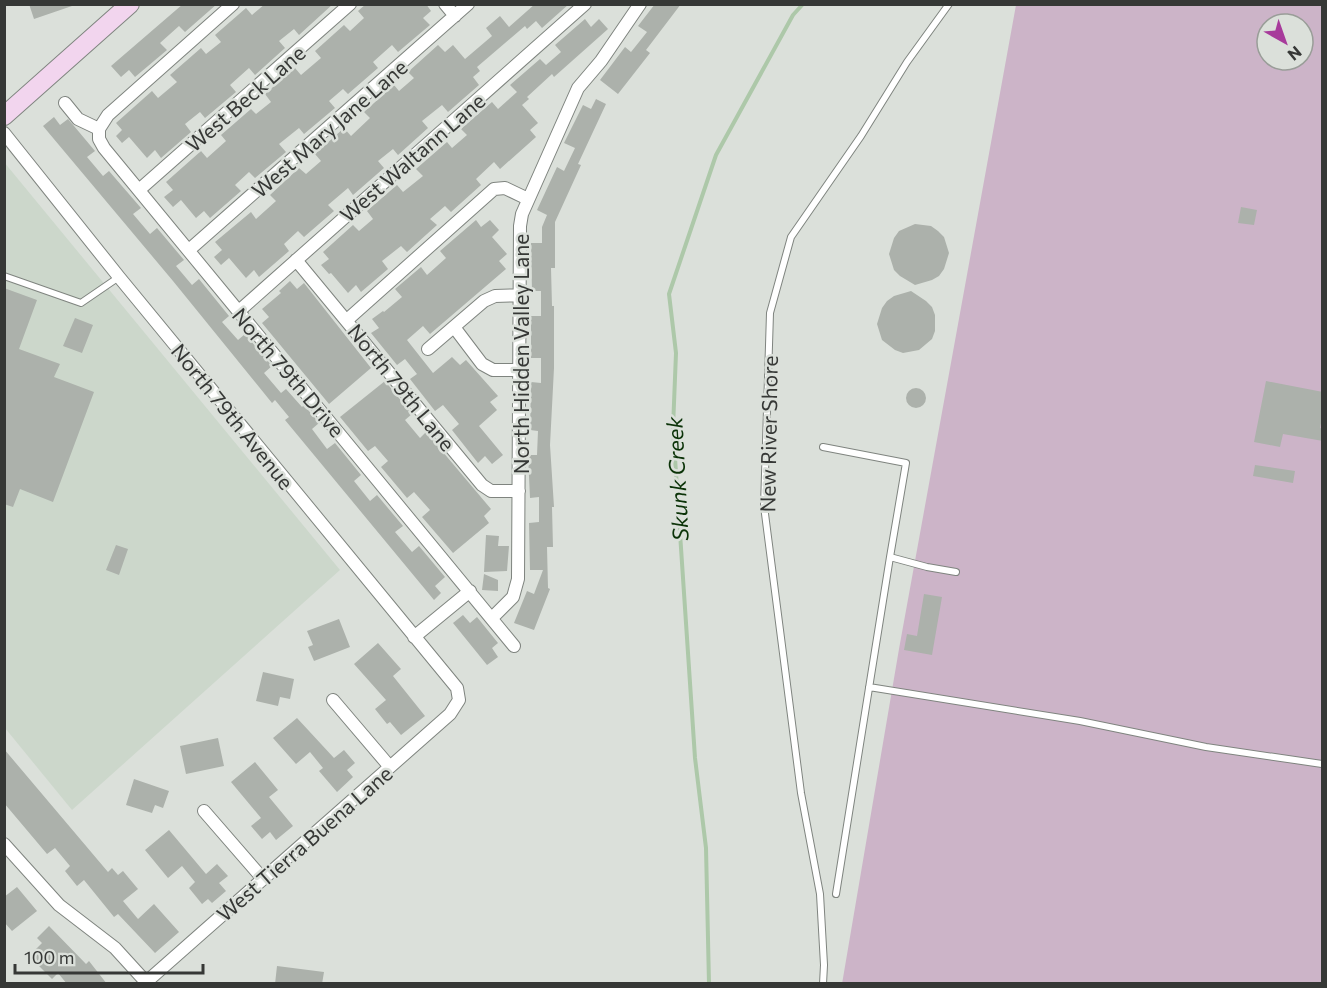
<svg xmlns="http://www.w3.org/2000/svg" width="1327" height="988" font-family="Commissioner,sans-serif">
<rect width="100%" height="100%" fill="#dbe0da"/>
<path fill="#ccd7cb" d="M4,162L340,570L72,810L5,728Z"/>
<path fill="#ccb4c8" fill-rule="evenodd" d="M1016,5H1322V983L842,984L899,649ZM1267,24H1303V60H1267Z"/>
<g fill="none" stroke-linecap="round" stroke-linejoin="round">
<path stroke="#adc8a9" stroke-width="4" d="M709,984L706,848L695,758L673,428L676,353L669,294L716,155L793,15L803,4"/>
</g>
<path fill="#acb1ab" d="M29,4H72V6L34,19Z
M183,4H217L185,32L179,26L160,43L167,50L135,77L129,70L121,77L111,66Z
M265,4H333L299,35L294,29L279,41L285,48L255,75L249,68L230,85L236,92L205,118L200,112L185,124L191,132L161,158L155,150L147,158L129,137L122,143L116,136L122,130L116,123L152,91L158,98L177,82L170,75L201,48L206,54L221,42L215,35L246,8L252,15Z
M366,4H426L431,11L423,18L430,25L398,52L392,45L373,62L378,68L348,94L343,89L329,101L335,108L304,134L299,128L279,144L286,152L255,178L249,172L235,185L241,191L210,218L204,211L196,218L181,200L173,207L164,197L173,190L166,182L201,151L207,158L226,141L221,135L251,109L256,114L271,102L265,94L295,68L301,75L321,58L315,51L344,25L350,31L364,18L358,11Z
M535,4H569L542,28L536,21L527,29L525,26L477,67L480,71L473,77L479,85L448,112L442,105L422,121L428,128L398,155L393,149L378,161L384,168L353,195L348,188L328,205L334,211L304,237L298,231L284,244L289,251L259,277L254,270L246,278L229,258L221,265L214,257L222,250L215,242L251,212L256,219L276,201L270,195L299,168L306,174L321,161L315,154L344,128L351,136L370,118L364,112L394,85L399,91L414,78L408,72L438,45L445,52L453,45L465,59L492,36L486,28L500,16L509,27Z
M655,4H681L646,50L650,53L618,94L600,80L625,47L631,52L647,32L638,26Z
M585,19L591,27L599,19L608,29L554,77L552,74L527,97L529,99L522,105L538,123L530,130L536,137L500,169L494,162L476,179L481,185L451,212L445,206L430,219L437,225L407,252L401,246L382,261L388,269L361,292L356,285L348,293L331,273L329,274L321,265L329,259L323,252L353,225L359,231L373,219L367,211L397,185L403,192L423,176L416,169L447,142L452,148L467,135L461,129L492,102L498,109L517,92L510,85L540,59L546,65L561,52L555,45Z
M596,99L606,104L578,164L581,165L555,222V268H551L552,306H554V368L550,445L554,507H552L553,547H547L548,588L550,589L534,630L514,623L527,591L534,594L543,570H530L529,523L539,522V497L530,498L528,455H537L538,431L530,430L531,382L541,383V358H531V316H541V291H532L531,243H542V227L547,215L537,210L557,167L564,171L575,148L564,143L583,105L591,109Z
M54,117L60,125L68,119L74,126L95,151L87,157L103,176L109,171L141,208L133,214L150,234L157,228L184,260L176,266L192,285L199,279L229,316L222,322L238,340L245,334L272,366L264,373L281,393L286,389L302,407L304,405L319,423L312,429L327,449L335,443L361,475L354,481L370,501L377,495L403,526L395,532L412,552L419,546L445,577L435,586L441,593L434,600L285,420L289,417L275,400L272,403L173,281L43,126Z
M1241,207L1257,210L1254,225L1238,223Z
M476,220L481,227L490,220L499,230L492,237L507,254L499,261L506,269L430,334L423,326L407,340L433,373L452,357L460,365L466,360L498,396L490,402L497,410L479,426L503,455L492,464L485,456L478,463L452,430L459,424L443,405L435,411L410,379L417,374L405,359L397,365L371,333L379,328L372,319L383,311L384,312L402,297L395,289L421,267L427,275L446,258L440,251Z
M915,224L931,226L938,231L944,237L949,253L944,269L939,276L932,280L915,285L900,276L894,270L889,254L894,238L899,231Z
M290,281L297,289L304,283L371,368L329,404L262,323L269,317L262,309L281,293L279,291Z
M4,288L37,300L19,349L60,364L54,377L94,392L53,502L20,489L13,507L4,504Z
M911,291L926,301L932,307L935,315V331L932,339L919,350L903,353L895,350L882,340L877,324L882,308L887,301L894,296Z
M75,318L93,325L82,353L63,346Z
M385,381L412,414L405,420L420,438L426,432L491,509L484,516L489,523L453,553L422,517L430,510L414,492L407,498L381,467L388,461L375,446L368,451L340,417Z
M1266,381L1323,392V413L1320,428L1323,429V441L1283,434L1280,447L1254,442Z
M906 398a10 10 0 1 1 20 0a10 10 0 1 1-20 0Z
M1255,465L1295,471L1293,483L1253,476Z
M486,535L499,536L498,546H509L507,571L484,572Z
M116,545L128,549L119,575L106,570Z
M484,574L498,580V591L482,590Z
M924,594L942,597L932,655L904,650L907,634L917,636Z
M463,615L470,623L477,617L498,643L492,648L498,657L487,665L453,623Z
M339,619L350,647L314,661L308,647L313,645L307,631Z
M378,643L401,669L393,676L425,716L401,735L390,722L387,724L375,709L386,700L354,664Z
M263,672L294,679L290,699L280,697L278,706L256,701Z
M297,718L334,758L344,750L355,763L347,770L353,777L337,792L319,771L323,768L310,752L296,764L273,738Z
M218,738L224,766L186,774L180,746Z
M4,749L108,872L112,868L118,875L123,871L138,889L123,901L138,919L154,904L179,932L155,953L118,914L114,917L84,880L77,886L65,871L70,866L55,848L47,854L4,803Z
M255,762L278,790L269,797L293,826L276,840L270,832L262,839L251,826L261,818L231,782Z
M134,779L169,791L163,808L155,805L152,813L126,805Z
M169,830L206,874L217,864L228,876L219,883L226,891L212,903L208,899L202,904L189,888L195,882L182,866L168,878L145,850Z
M17,887L37,911L12,931L4,922V897Z
M49,926L86,964L89,961L107,984H67L58,973L52,979L29,956L42,943L37,938Z
M277,966L324,972L322,984H275Z"/>
<g fill="none" stroke-linecap="round" stroke-linejoin="round">
<g stroke="#7f847f" stroke-width="8">
<path id="lane" d="M4,276L81,303L119,277
M823,447L906,463L890,557
M869,687L1080,721L1206,747L1322,764
M836,894L890,557L927,567L956,572
M823,984L824,965L820,894L801,793L764,506L770,313L791,237L861,136L907,62L949,4"/>
</g>
<g stroke="#7f847f" stroke-width="14">
<path id="street" d="M445,4L455,16
M65,103L78,119L99,129
M99,129V139L104,148L514,646
M99,129L108,115L233,4
M4,133L119,277L457,688L459,700L450,714L144,984
M139,190L350,4
M189,250L468,4
M296,260L482,485L491,491H519
M239,311L585,4
M347,320L494,189L505,188L528,199
M454,327L482,364L493,370H520
M428,349L484,301L495,296L520,295
M492,618L513,597L518,579L520,226L522,214L578,88L601,61L640,4
M414,637L470,591
M333,700L390,767
M204,811L263,879
M4,844L59,905L115,948L146,982"/>
</g>
<g stroke="#7f847f" stroke-width="20">
<path id="secondary" d="M4,116L130,4"/>
</g>
<use href="#lane" stroke="#fff" stroke-width="6"/>
<use href="#street" stroke="#fff" stroke-width="12"/>
<use href="#secondary" stroke="#f2d5ee" stroke-width="18"/>
</g>
<g text-anchor="middle" dominant-baseline="central" stroke-width="5" stroke-linejoin="round" paint-order="stroke">
<g font-size="21" fill="#363836" stroke="#dbe0da">
<text transform="translate(245 98) rotate(-41)">West Beck Lane</text>
<text transform="translate(329 128) rotate(-41)">West Mary Jane Lane</text>
<text transform="translate(412 157) rotate(-41)">West Waltann Lane</text>
<text transform="translate(520 354) rotate(-90)">North Hidden Valley Lane</text>
<text transform="translate(289 372) rotate(50)">North 79th Drive</text>
<text transform="translate(402 387) rotate(51)">North 79th Lane</text>
<text transform="translate(233 416) rotate(51)">North 79th Avenue</text>
<text transform="translate(768 434) rotate(-89)">New River Shore</text>
<text transform="translate(304 843) rotate(-41)">West Tierra Buena Lane</text>
</g>
<g font-size="22" font-style="italic" fill="#0b3308" stroke="#dbe0da">
<text transform="translate(677 479) rotate(-93)">Skunk Creek</text>
</g>
</g>
<rect width="1327" height="988" fill="none" stroke="#363836" stroke-width="12"/>
<g transform="translate(1285 42) rotate(140)"><circle r="28" fill="#dbe0da" stroke="#999d98" stroke-width="1.5"/>
<path d="M0-4.5L10 22L0 15L-10 22Z" fill="#a73b9b"/>
<text y="-9" font-size="16" font-weight="bold" text-anchor="middle" fill="#363836">N</text>
</g>
<path d="M15 964v9h188v-9" fill="none" stroke="#363836" stroke-width="3"/>
<text x="24" y="964" font-size="18" fill="#363836" stroke="#dbe0da" stroke-width="4.5" paint-order="stroke">100 m</text>
</svg>
